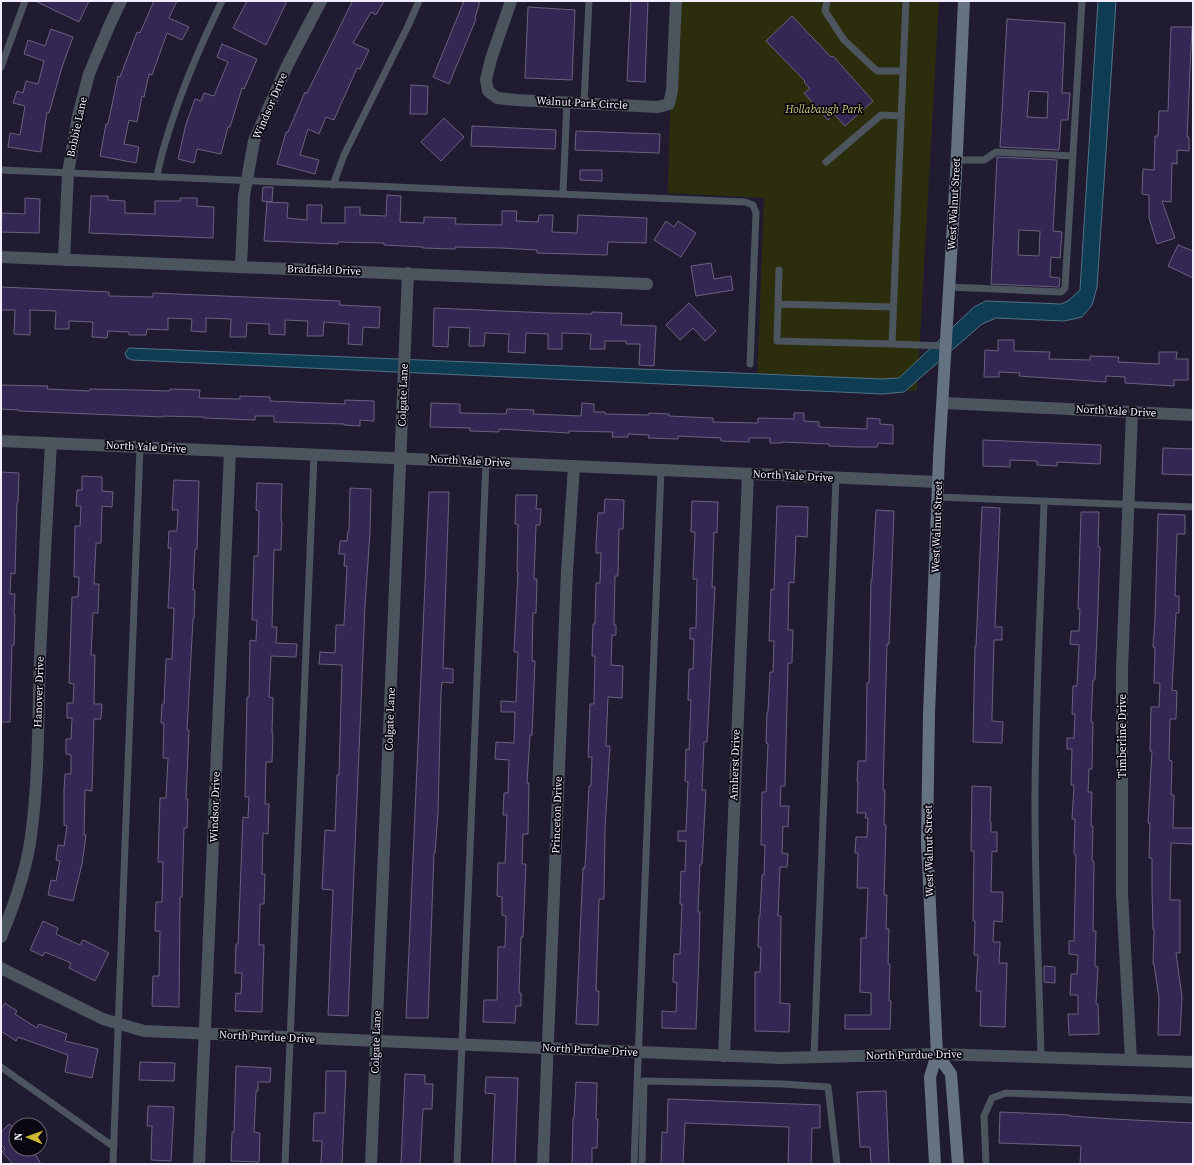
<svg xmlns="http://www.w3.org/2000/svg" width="1194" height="1165" font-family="'Source Serif 4',serif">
<rect width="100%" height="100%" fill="#211b32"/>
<path fill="#2c2d0c" d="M673,1H939L917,391L757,384L764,198L668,193Z"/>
<path fill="#0e3d53" stroke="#527286" d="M1098,1H1116L1097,287L1092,305L1082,317L1064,321L996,318L982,324L904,392L883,394L132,360L127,358L125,353L129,348L882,379L899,378L974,307L986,301L1061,304L1068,301L1080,290Z"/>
<path fill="#342753" stroke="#69627e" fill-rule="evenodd" d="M35,1H89L79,22Z
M154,1H177L169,18L189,27L182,40L167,33L152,75L149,74L144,97L142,96L137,122L129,120L124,144L139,147L136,163L100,156L106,124H108L118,76L120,77L137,32L140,33Z
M247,1H287L266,45L233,28Z
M350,1H384L376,15L371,12L353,43L369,50L360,69L357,68L334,120L326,117L319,134L308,129L300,155L319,160L315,174L277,164L286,132H288L305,92L307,93L352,2Z
M464,1H480L475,18L476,19L449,84L433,77Z
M631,1H648L645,82L627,81Z
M528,7L575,10L572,80L525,78Z
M792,16L831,57L833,56L873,101L845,126L834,114L828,120L804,93L810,89L804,82L805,81L766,41Z
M1007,19L1065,23L1062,93H1070L1068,120H1061L1059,150L1000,147ZM1029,91L1048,92L1047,118L1027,117Z
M1171,27H1192L1187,137H1189V151L1177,150V164L1172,163L1171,202L1162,201L1175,238L1157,244L1149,218V195L1142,194L1143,169L1154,170L1155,136H1158L1159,111H1168Z
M51,29L73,37L62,67L49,113L47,112L41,152L8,147L10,133L20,135L25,106L13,103L17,91L23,93L26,81L38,84L44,61L24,54L28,40L45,46Z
M222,44L257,59L244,89L242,88L230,127H228L221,154L197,149L194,163L178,159L186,124L195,99L201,101L204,93L214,96L228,62L217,57Z
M411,85L428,86L427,114H410Z
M444,118L464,137L441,161L421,142Z
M472,126L556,130L555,149L471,146Z
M576,131L660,134L659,153L575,150Z
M997,157L1057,160L1053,231L1062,232L1060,258L1051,257L1050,277L1060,278L1059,287L991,284ZM1019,230L1040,231L1039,256L1018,255Z
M580,170H602V181L580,180Z
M263,187H273L272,202L262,201Z
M387,195L401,196L400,222L424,223V217L456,218L455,224L502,225V211H517L516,221L538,222L539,215H553L552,232L577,233L578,215L647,218L646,243L608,242L607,255L537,253V250L501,248L455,247V249L423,248V247L384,245V243L338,242V244L264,241L267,202L288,203L287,218L307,220V205H322L321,223H345V207H360V215L386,216Z
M91,196H108V200L125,201V213L155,214V201H180V198H197V206L214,207L213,238L89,233Z
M25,198L40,199L39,233L1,232L2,213L25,214Z
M666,221L674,227L678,221L696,233L681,257L654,240Z
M1178,245L1193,251V278L1168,266Z
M711,263L714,279L731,276L733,290L696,296L691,266Z
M1,287L109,292V296L153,297V293L340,301V305L380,307L379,328L363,327L362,345L348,344L349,324L324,322L323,336H307L308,321L285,320V335L269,334V324L247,323L246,337H230L231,319L206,318V332L191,331L192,319L168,318V330L147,329L146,335H129V332L108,331L107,338L92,337L93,322L69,321V329H55L56,311L30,310V335L14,334L15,310H1Z
M689,303L716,331L705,341L693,328L680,340L666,325Z
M434,308L549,313L592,314V312L622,313L621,325L656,326L654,366L639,365L640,344H626V341H605V349H590L591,334L562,333V349H548V334L526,333L525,353L508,352L509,334L485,333L484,346H469L470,328L449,327L448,347L433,346Z
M998,340H1014V351L1050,352L1049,359L1090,360V356L1119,357L1118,362L1159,364V352H1177L1176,359H1188V380H1174V386L1125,383V377L1106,376V382L1019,376L1020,373L999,372V377H984L985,350L998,351Z
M1,385L48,386L47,389L90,391V389L136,390L170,391V389L200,390L199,398L240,399V396L270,397V401L345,404V400L374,401V421L360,420V426L344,425V424L274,422V416H255V420L204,418V417L163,416V417L19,411V410L1,409Z
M431,403L460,404V413L506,414L507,409L534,410L533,414L581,416L582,403L594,404V412H605V414L649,415V413L669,414V416L713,418V422L758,423V418L794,419V413H804V421L819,422V427L867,429V418L880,419V424L893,425V444L878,443L877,447H857L829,446V444L782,442V443H770V438H749V442L721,441V438L678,436V439L648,438L649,435L628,434V437H612L613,432L569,431V433L499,429V432L470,431V428L430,427Z
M983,440L1101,445L1100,464L1057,462V466L1037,465V461L1010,460V467L983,466Z
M1163,448L1193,449V475L1162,474Z
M1,472L19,473L18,502H17L15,574L11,573L10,594H15L14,615H15L14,645H12L10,722H1Z
M82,476L102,477V491L113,492L112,507L102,506L101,543H96L94,584H99L98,613H93L91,655H95L94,704H102L101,719H94L92,791L85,790L84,835H86L82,864L73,901L48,895L51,880L56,881L60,861L56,860L58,845L64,846L67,826L64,825V790L65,774H71V755L66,754V739H71L72,718H67V703H73L74,684L69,683L72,597H78L79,577H74L75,526H80L81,506H76L77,490H82Z
M174,480L199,481L197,549H195L193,590H195L194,619H193L187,730H189L186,799H188L187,828H184L182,897H180L179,1007L152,1006L153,976H159L160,931H155L156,902H162L163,862H158L160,798H166L168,758H163L164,723H161L162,704H164L166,659H172L174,608H168L171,548H168L169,531H177L178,510H172Z
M257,483L282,484L281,521H282L281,550H274L272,627H277L276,643L297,644L296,657L271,656L269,697L273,698L272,733H273L272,762H266L265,804H269L268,834L263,833L262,874H265L264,904H260L259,945H264L262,1012L235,1011L236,993L241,994L242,973H235L236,944H238L243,817L248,818L249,797H245L247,697H249L250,640L256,641L257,620H252L254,556H258L259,511L256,510Z
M350,488L371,489L370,532L365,606L348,1016L328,1015L333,890L322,889L325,830L335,831L337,775H339L342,665L319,664L320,652L335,653L336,625H344L347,566H344L345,554H339L340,541H347L348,531H349Z
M429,492H449L443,668L453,669V683L442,682L441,691L438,812L435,853H434L428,1018H406Z
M516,495H537L536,509H541L540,525H536L534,579H537L536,613H533L532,661H535L532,735H530L527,783H529L528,834H523L522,864H526L523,937H521L519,993H521V1006H516L515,1023L483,1022L484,1000H497L498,947H505L506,916L502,915V897L497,896L498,863H505L507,815H503L504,793H508L509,760L495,759L496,742L514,743L515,712H501V701L516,702L518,652H514L518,572H517L518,524H515Z
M605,499L624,500L623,529H619L618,576H615L614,625H616V635H612L611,665L623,666L622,698L608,697L606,746H610L605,828L604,899H599L596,991H599L598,1025L576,1024L583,868H585L589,786H591L592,757H588L590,704H594L595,656H592L593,624H595L596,583H600L601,553H596V543L598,513H604Z
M692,501L718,502L717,533L714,532L712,587H715L707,742H704L702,790H706L702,864H700L698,912H700L699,955L696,1029L662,1028V1011L676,1012L677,983L673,982L674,954H680L682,904H680L681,871L685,872L686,841H678V831H686L688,782L685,781L686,749L689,750L691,700H688L689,669H693L694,639H690V628H696L697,579H693L695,532H691Z
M777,506L808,507L807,537L796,536L794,583L789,582L788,630H793L792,663H788L785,786H781L780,806H789L788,827L783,826L782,853L788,854L787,867H780L778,916H781L780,1003L790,1004L789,1032L755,1031V972H760L761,947H758L759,916H760L762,875H764L765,845H761L762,792H766L768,744L766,743L767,712H768L770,672H773L774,641H769L771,589L774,590Z
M982,507L1000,508L995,627H1002V640H994L992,717V721L1003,722L1002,743L973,742L975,646H976Z
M876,510L894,511L889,644H887L883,790H885L884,825H886L884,895H887L886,929H889L888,964H890L889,1001H891L890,1029H845V1015H871V993L860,992L861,938H866L868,888H857L858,853H855L856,837H867L868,818H865L866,813H857L858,782H857L858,761H866L867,683H869L871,580H872Z
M1081,512H1099L1098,547H1100L1098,609L1095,680H1093L1091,722H1093L1092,769H1089L1088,792H1092L1091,826H1093L1092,861H1094L1093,931H1096L1095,966L1098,967L1096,1004H1098L1099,1034L1069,1035L1068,1014H1078V995H1070L1071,974H1077L1078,955L1069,954V941H1074L1076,855L1074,854L1075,819H1072L1074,785H1071L1072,749H1067V738H1074L1075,714H1072L1073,686H1077L1079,645L1070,644L1071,631H1079L1080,609H1078Z
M1158,514L1185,515V534H1177L1175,596H1179V613H1176L1172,690L1177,691L1176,719H1170L1169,760L1172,761L1171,795H1174L1173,828H1193V844L1171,843L1170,900H1180V953H1176L1182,997L1180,1035H1158L1159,998L1154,964H1153L1154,929H1153L1152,890V858H1149L1150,823H1148L1152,751H1150L1151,707H1159L1160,683H1154L1155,647H1153L1155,619Z
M972,786L991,787L990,822H991V832H997V852L992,851L991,892H1003L1002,922L994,921L993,942H1000L999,963H1007L1005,1027L980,1026L981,991H976L978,955H974L975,921H973L974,851H971Z
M43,921L58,928L56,934L80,945L83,940L109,953L95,981L69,968L71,963L45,952L43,956L30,950Z
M1044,966L1055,967V983L1044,982Z
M5,1003L17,1011L15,1014L37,1028L39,1024L67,1034L65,1041L98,1049L92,1078L65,1072L68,1055L18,1037L16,1041L1,1031V1009Z
M140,1062L175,1063L174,1081L139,1080Z
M236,1066L271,1068L270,1082H258V1091H256L254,1132L260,1133L259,1162L231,1161L232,1132H234Z
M326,1071H346L342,1164H321L322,1141H313L314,1113H325Z
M405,1074L425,1075V1084H433L432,1109H423L420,1164H401Z
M486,1077L518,1078L515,1164H492L495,1094L485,1093Z
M576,1082L597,1083L596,1119H598L597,1148H592V1164H572L573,1118H574Z
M886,1091L889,1164H871L870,1147H860L857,1092Z
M668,1099L820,1105V1128H812L811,1164H788L789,1127L685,1123L683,1164H661L662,1132L667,1133Z
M148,1106L174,1107L171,1161L151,1160L152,1126H147Z
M1000,1112L1070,1115V1116L1113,1119L1193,1123V1164H1080L1081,1146L999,1143Z
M9,1124L16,1130V1149H32L41,1164H13L2,1152L5,1149L1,1144V1132Z"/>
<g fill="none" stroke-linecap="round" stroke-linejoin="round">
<path stroke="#4c545e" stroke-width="7" d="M827,1L825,11L844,40L877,71H903L906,1
M1,67L25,1
M584,103L589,1
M957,160H984L996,152L1073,156
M826,162L881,115L901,116
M1,170C249,182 497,190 745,202L753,205L756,213L750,364
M157,177C160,157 166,140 172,121C186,79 203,40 222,1
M333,185L344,155L408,26L419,1
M563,193L567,102
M779,270L777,341L892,344L903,71
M949,287L1061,292L1065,288L1082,1
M778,304L893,307
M892,344L945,346
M938,497L1193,507
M814,1057L836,478
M1041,1057C1039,973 1035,890 1035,806C1035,704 1041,603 1044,501
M1,1067L114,1147
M113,1164L140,447
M285,1164L314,455
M457,1164L486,462
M634,1164L661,470
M642,1164L644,1081L783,1084L828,1087L837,1164
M986,1164L984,1116L992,1098L1006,1093L1193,1100"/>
<path stroke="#4c545e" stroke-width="12" d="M511,1L491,59L486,80L488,91L497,98L516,100L658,107L669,104L672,90L676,1
M1,257L647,284
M64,260L68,173L78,116L89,74L110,24L121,1
M241,267L244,196L254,141L287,66L321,1
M943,403L1193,415
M1,937C13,908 27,867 31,836C39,777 38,717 40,657C43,586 47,514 51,443
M724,1056L748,474
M1131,1060L1122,893V670L1132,412
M199,1164L230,451
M371,1164L408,273
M543,1164L567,571L574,466"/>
<path stroke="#4c545e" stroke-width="12" d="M1,441L938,482
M1,968L103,1019L144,1031L781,1058L937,1054L1193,1062"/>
<path stroke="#657282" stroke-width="12" d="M937,1054L951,1074L958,1164
M935,1164L930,1077L937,1054L927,842L929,714L939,457L956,173L964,1"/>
</g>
<g text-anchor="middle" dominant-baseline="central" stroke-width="3.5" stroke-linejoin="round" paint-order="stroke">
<g font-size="11" fill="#f1edfe" stroke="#0a0711">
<text transform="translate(582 103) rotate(3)">Walnut Park Circle</text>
<text transform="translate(270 106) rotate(-67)">Windsor Drive</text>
<text transform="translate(77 127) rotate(-78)">Bobbie Lane</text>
<text transform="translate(954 204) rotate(-87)">West Walnut Street</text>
<text transform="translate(324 270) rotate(2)">Bradfield Drive</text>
<text transform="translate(403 395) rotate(-88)">Colgate Lane</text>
<text transform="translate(1116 411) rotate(3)">North Yale Drive</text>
<text transform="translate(146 447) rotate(3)">North Yale Drive</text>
<text transform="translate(470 461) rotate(3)">North Yale Drive</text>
<text transform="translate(793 476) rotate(3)">North Yale Drive</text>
<text transform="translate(937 527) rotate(-88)">West Walnut Street</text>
<text transform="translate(39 692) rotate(-88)">Hanover Drive</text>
<text transform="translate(390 719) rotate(-88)">Colgate Lane</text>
<text transform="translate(1122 736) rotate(-90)">Timberline Drive</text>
<text transform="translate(735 765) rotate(-88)">Amherst Drive</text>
<text transform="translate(215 807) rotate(-88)">Windsor Drive</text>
<text transform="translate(557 815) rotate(-88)">Princeton Drive</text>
<text transform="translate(929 851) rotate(-91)">West Walnut Street</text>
<text transform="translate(267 1037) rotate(3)">North Purdue Drive</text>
<text transform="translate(376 1042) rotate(-88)">Colgate Lane</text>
<text transform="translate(590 1050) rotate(3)">North Purdue Drive</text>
<text transform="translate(914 1055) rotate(-1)">North Purdue Drive</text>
</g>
<g font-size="11" font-style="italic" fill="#c7cb76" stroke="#0a0711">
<text x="824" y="109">Hollabaugh Park</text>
</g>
</g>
<rect width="1194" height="1165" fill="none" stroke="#f1edfe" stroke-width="4"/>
<g transform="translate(28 1137) rotate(272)"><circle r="19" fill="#0a0711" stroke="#666370"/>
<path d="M0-3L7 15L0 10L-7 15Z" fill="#d1b736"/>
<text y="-6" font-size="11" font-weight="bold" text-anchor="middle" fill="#f1edfe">N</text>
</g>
</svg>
